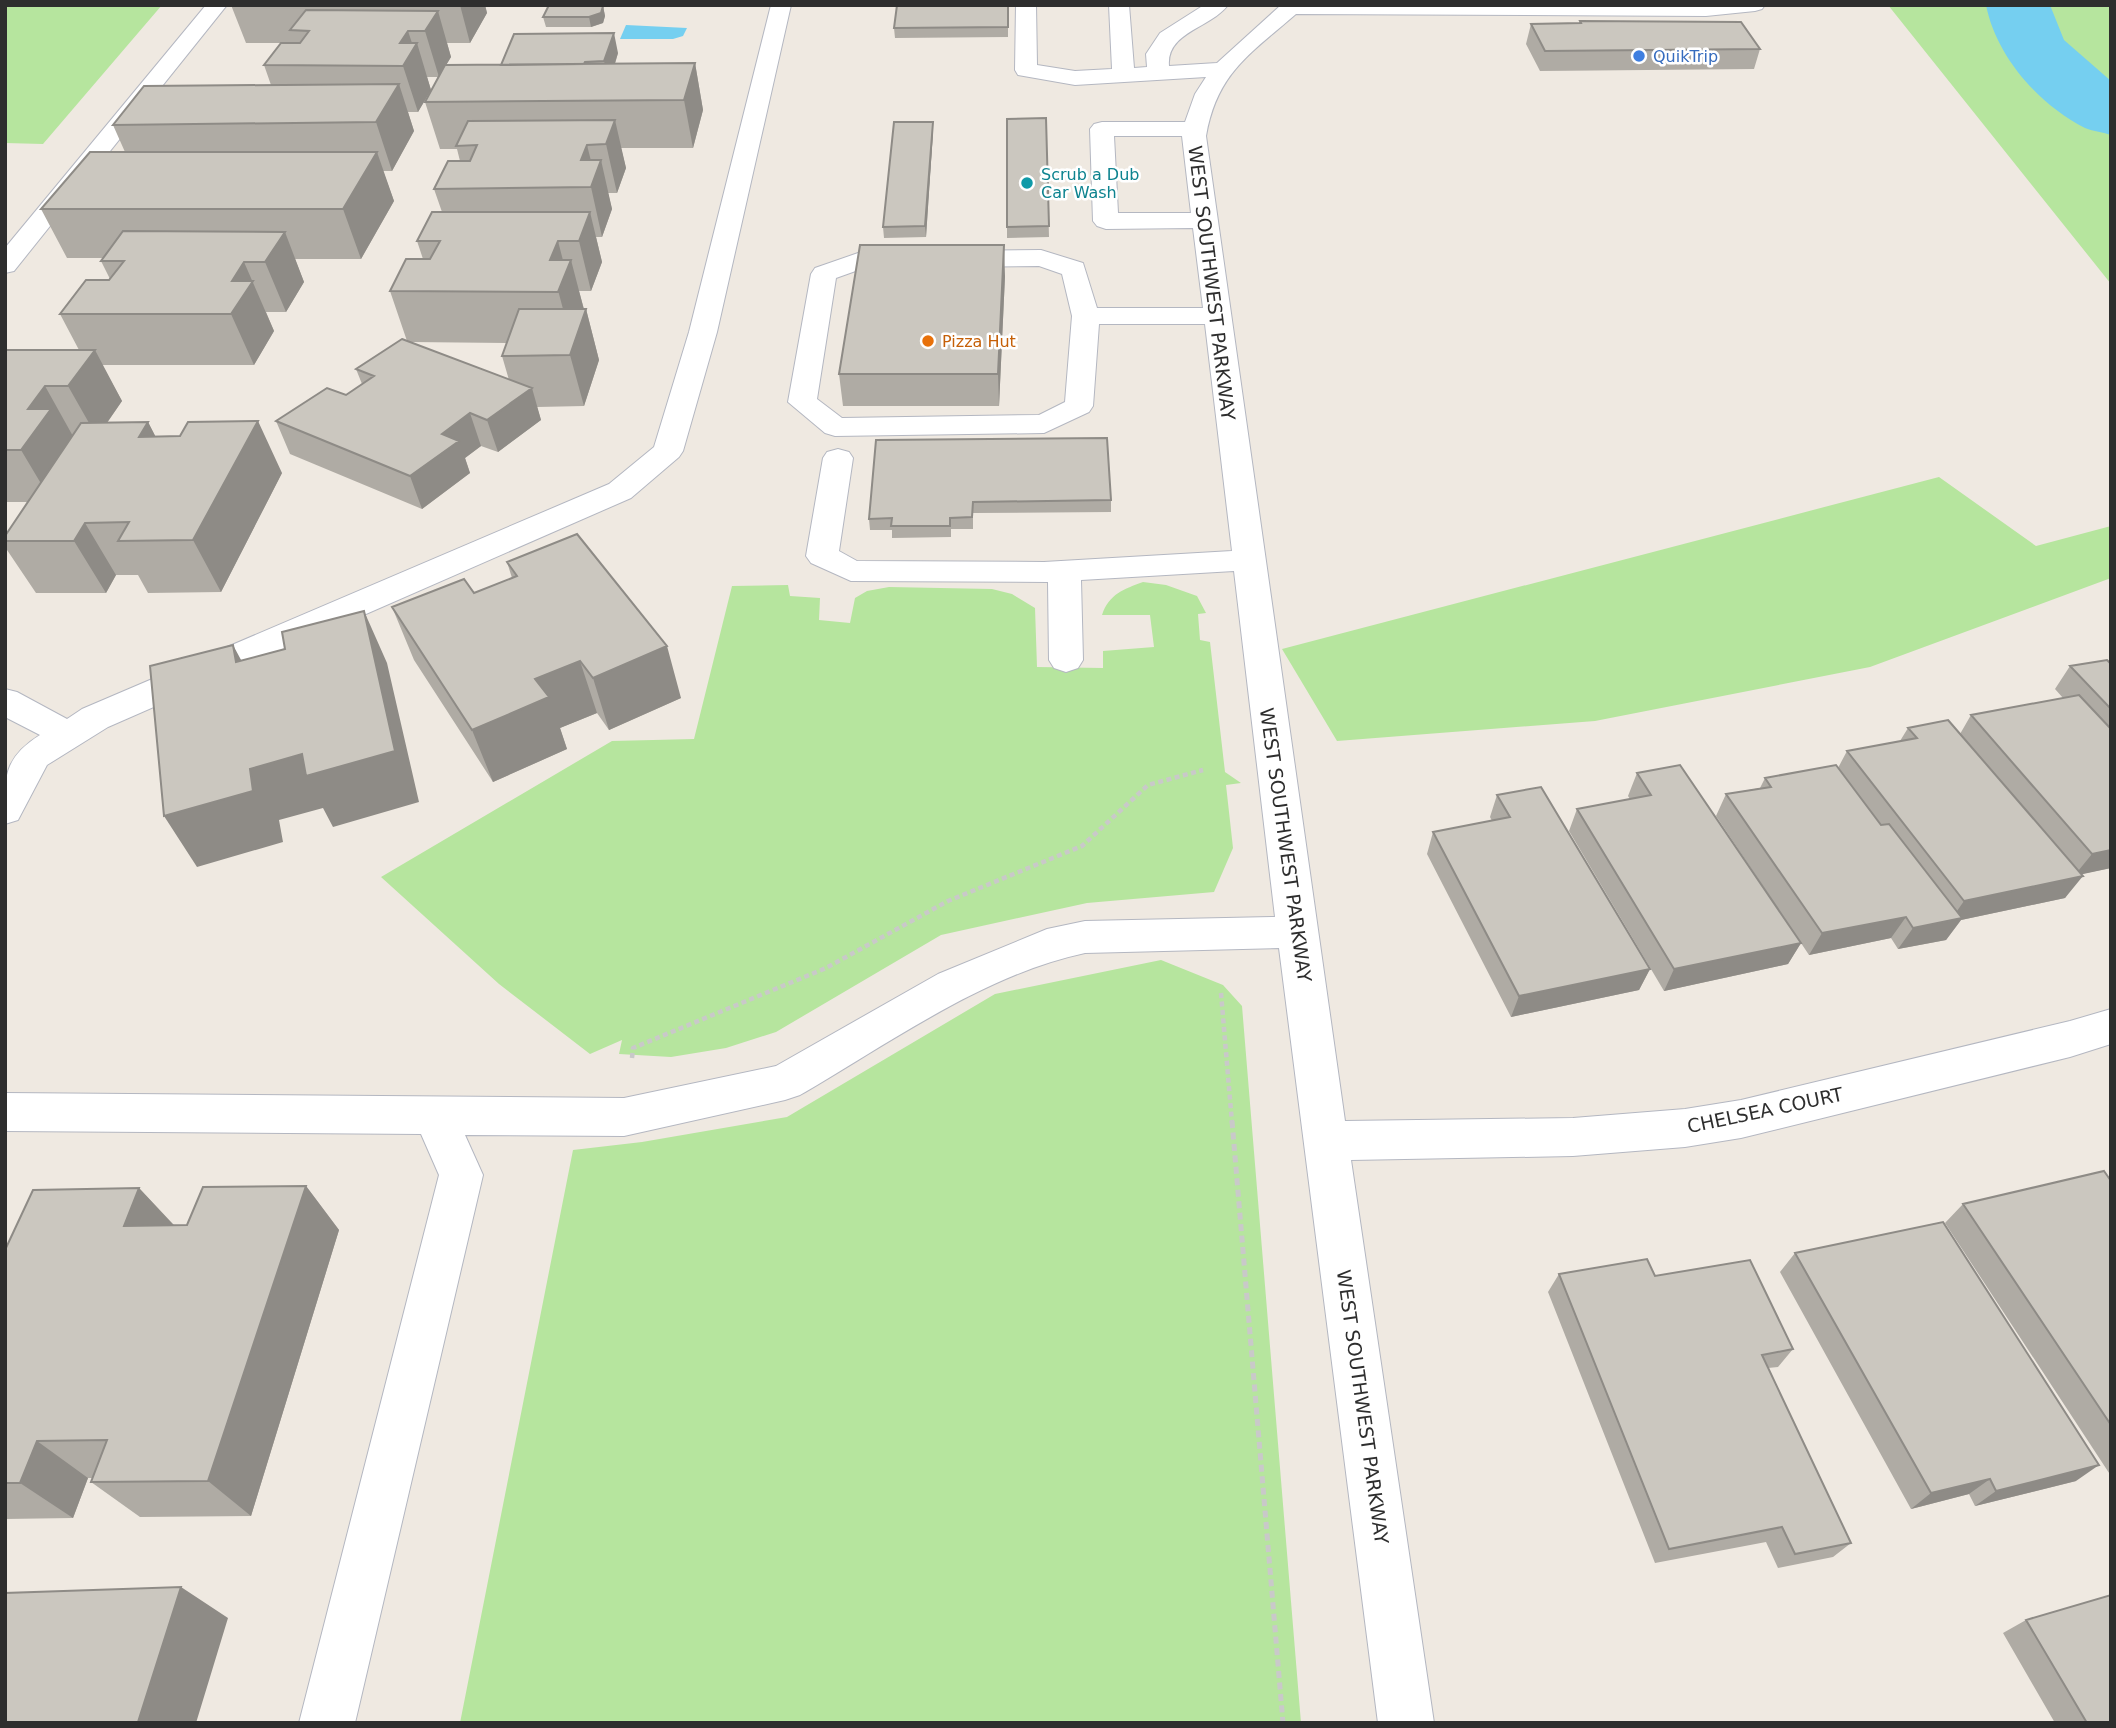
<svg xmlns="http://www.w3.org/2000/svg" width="2116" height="1728" font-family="'DejaVu Sans',sans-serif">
<rect width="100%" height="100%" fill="#efe9e1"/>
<path fill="#b6e59e" d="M5,5H162L43,144L5,143Z
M1888,5H2111V284Z
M1939,477L2036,546L2111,526V578L1870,667L1595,721L1337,741L1282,649Z
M1143,582L1166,585L1197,596L1206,613L1198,614L1200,640L1210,642L1225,772L1241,783L1226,785L1233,848L1214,892L1087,903L941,935L776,1032L726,1048L671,1057L619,1054L622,1040L590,1054L499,984L381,877L612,741L694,739L732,586L788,585L790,596L820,598L819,620L850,623L855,598L867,591L889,587L992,589L1012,594L1035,608L1037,667L1103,668V651L1154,647L1150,615H1102C1109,594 1124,589 1143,582Z
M1161,960L1223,985L1242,1006L1301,1723H460L573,1150L642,1142L787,1117L995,994Z"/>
<path fill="#75cff0" d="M626,25L687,28L683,36L673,39H620Z"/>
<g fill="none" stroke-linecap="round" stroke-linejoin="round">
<path fill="#75cff0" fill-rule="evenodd" d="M1986,5H2050L2064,40L2111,81V135C2102,132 2092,131 2085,128C2038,104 1996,56 1986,5Z"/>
<g stroke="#b4b7c1" stroke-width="2">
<path id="minor" d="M206,5H227L14,271L5,273V248Z
M771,5H791L717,332L683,451L679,457L631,498L108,727L47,765L18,820L5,824C5,782 0,760 40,735L5,717V689L17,692L67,719L82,709L609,484L654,447L689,332Z
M1016,5H1036L1037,65L1075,71L1112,69L1109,5H1129L1134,68L1147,67L1146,54L1160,33L1204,5H1228C1211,28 1166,32 1169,66L1217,63L1281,5H1765L1762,9L1755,11L1706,16L1296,14C1250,54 1217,73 1206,136L1345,1121L1573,1118L1685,1109L1741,1100L2070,1021L2111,1009V1044L2070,1057L1741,1138L1685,1147L1573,1156L1351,1160L1434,1723H1378L1279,948L1085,953C985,974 888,1044 800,1095L785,1100L624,1136L465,1135L483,1175L355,1723H299L439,1175L421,1134L5,1131V1093L624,1098L776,1066L938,974L1047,929L1085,921L1275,917L1234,571L1081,580L1083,660L1078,668L1066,672L1054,668L1049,660L1048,582L851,581L811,563L806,556L823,458L827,452L838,449L849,452L853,458L839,551L857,561L1044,562L1232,551L1205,324H1099L1093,406L1089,412L1044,433L835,436L825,433L788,402L811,274L815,268L861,252L1041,250L1083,263L1097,308H1203L1193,228L1106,229L1097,226L1093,221L1090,129L1094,124L1102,122H1185L1195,94L1206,77L1075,85L1018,75L1015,70ZM1114,136H1182L1191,213H1118ZM1039,266L1062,274L1072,316L1065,402L1039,415L842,418L817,399L836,278L864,268Z"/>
</g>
<path stroke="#c9c9c9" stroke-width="4.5" stroke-dasharray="5 3.5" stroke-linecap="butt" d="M1221,993L1232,1123
M632,1058L633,1048L826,968L948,901L1082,846L1148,785L1203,770"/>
<path stroke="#c9c9c9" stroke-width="5" stroke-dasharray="7 4.5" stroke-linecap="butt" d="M1232,1121L1283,1723"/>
<use href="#minor" fill="#fff" fill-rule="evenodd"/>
</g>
<path fill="#afaba4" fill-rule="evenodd" d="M231,5H485L487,13L470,43H447L451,57L446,65H501L618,53L615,64L695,63L703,110L693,148H621L626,168L617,193H608L612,209L602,237H596L602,262L591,291H579L584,309H586L599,360L584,406L537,407L541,420L498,452L481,446L465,458L470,473L422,509L290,454L276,421L346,395L362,384L356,369L407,341L390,291L423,259L417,241L442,212L434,189L460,161L457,149H440L425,102L438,77H427L431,90L418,112H408L414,131L392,171H383L394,201L361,259H295L304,282L286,312H266L274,331L254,365H102L122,401L107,423L148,422L155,436L282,473L221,592L148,593L138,575H116L106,593H36L5,547V536L28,502H5V350H79L60,314L110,279L101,261L103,258H67L41,209L125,152L113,125L271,85L264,65L295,43H246ZM410,342L507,343L502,356L509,380Z
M1008,5V37L895,38L894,28Z
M603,6L605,16L603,23L591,27H546L543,17Z
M1580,21L1760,49L1754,69L1540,71L1526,44L1531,24L1579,23Z
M1046,118L1049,237L1007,238V119Z
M933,122V132L926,237L884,238L883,227Z
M1005,276L999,406H843L839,374Z
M876,440L1111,500V512L973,513V529H951V537L892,538V530H870L869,519Z
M507,562L681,698L609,730L597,713L560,728L567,749L493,782L414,660L392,607L474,593L512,578Z
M2111,664V868L2081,874L2065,898L1961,920L1946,940L1898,949L1891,938L1809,955L1801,943L1788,964L1664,991L1569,831L1577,809L1630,799L1628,796L1637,773L1795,934L1716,816L1726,794L1760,788L1765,778L1838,768L1847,751L1900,741L1908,728L1960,734L1971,715L2063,698L2055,689L2070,666Z
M1497,795L1650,969L1639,990L1511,1017L1427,854L1433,832L1492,821L1490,817Z
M2111,1181V1476L1945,1223L1963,1204Z
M306,1186L339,1230L251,1516L140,1517L91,1482L93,1478H88L73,1518L5,1519V1250L139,1188L174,1225H187Z
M1795,1253L2076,1481L1975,1506L1969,1494L1911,1509L1780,1272Z
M1559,1274L1793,1349L1778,1367L1768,1368L1851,1543L1833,1557L1778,1568L1766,1542L1655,1563L1548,1292Z
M2026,1620L2111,1723H2055L2003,1633Z"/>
<path fill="#8e8b86" d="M460,5H485L487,13L470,43Z
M603,6L605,16L603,23L591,27L589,17Z
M438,11L451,57L439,77L425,31Z
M408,31L414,49L417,43L431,90L418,112L403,66L400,43Z
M614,33L618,53L609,82L604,61Z
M695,63L703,110L693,148L684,100Z
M399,84L414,131L392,171L376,122Z
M615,120L626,168L617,193L606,144Z
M933,122V132L926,237L925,226Z
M587,145L595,177L601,160L612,209L602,237L591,187L581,160Z
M377,152L394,201L361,259L343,209Z
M590,212L602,262L591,291L579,241Z
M285,232L304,282L286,312L265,262Z
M558,241L566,272L571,260L584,310L572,343L550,260Z
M1004,245L1005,276L999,406L998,374Z
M244,262L274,331L254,365L231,314L232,281Z
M586,309L599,360L584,406L570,355Z
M95,350L122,401L97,437L68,386Z
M45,386L74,438L52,502L21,450L28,409Z
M532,388L541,420L498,452L487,420Z
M470,413L481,446L465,458L470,473L422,509L410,476L442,434Z
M258,421L282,473L221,592L193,540Z
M148,422L175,474L139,437Z
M85,523L116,575L106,593L74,541Z
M364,611L387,663L419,802L333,827L323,808L279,820L283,842L197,867L164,816L250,769L302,754Z
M233,645L261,697L236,662Z
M667,646L681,698L609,730L593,678Z
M580,661L597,713L560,728L567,749L493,782L472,730L535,679Z
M2111,850V868L2074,876L2092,854Z
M2083,876L2065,898L1961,920L1946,940L1898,949L1913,928L1950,921L1964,901Z
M1906,917L1891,938L1809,955L1822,933Z
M1801,943L1788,964L1664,991L1674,969Z
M1650,969L1639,990L1511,1017L1519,996Z
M306,1186L339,1230L251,1516L208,1481Z
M139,1188L180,1232L124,1226Z
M37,1441L88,1478L73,1518L20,1483Z
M2099,1465L2076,1481L1975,1506L1996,1491Z
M1990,1479L1969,1494L1911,1509L1931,1493Z
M181,1587L228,1618L196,1723H140L138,1722Z"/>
<path fill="#cbc7bf" stroke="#8e8b86" stroke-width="2" d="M549,5H601L603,6L601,13L589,17H543Z
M897,5H1008V27L894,28Z
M306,10L438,11L425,31H408L400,43H417L403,66L264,65L281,43H300L309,31L290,30Z
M1580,21L1741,22L1760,49L1545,51L1531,24L1581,23Z
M614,33L604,61L585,62L584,64L501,65L514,34Z
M695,63L684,100L425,102L445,65Z
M399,84L376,122L113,125L144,86Z
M1046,118L1049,226L1007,227V119Z
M615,120L606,144L587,145L581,160H601L591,187L434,189L448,161H470L477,145L456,146L468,121Z
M894,122H933L925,226L883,227Z
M90,152H377L343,209H41Z
M432,212H590L579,241H558L550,260H571L558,292L390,291L406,259H430L440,241H417Z
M123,231L285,232L265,262H244L232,281H253L231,314H60L86,280H109L124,261H101Z
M860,245H1004L998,374H839Z
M519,309H586L570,355L502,356Z
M402,339L532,388L487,420L470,413L442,434L459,441L410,476L276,421L327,388L346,395L374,376L356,369Z
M5,350H95L68,386H45L28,409H51L21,450H5Z
M258,421L193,540L118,541L129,522L85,523L74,541H5V536L81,423L148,422L139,437L180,436L188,422Z
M1107,438L1111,500L973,502L972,517L950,518V526H891L892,518L869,519L876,440Z
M577,534L667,646L593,678L580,661L535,679L549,697L472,730L392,607L464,579L474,593L517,576L507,562Z
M364,611L395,751L306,776L302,754L250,769L253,791L164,816L150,666L233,645L236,662L285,649L282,632Z
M2107,660L2111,664V709L2070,666Z
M2079,695L2111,729V850L2092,854L1971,715Z
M1948,720L2083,876L1964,901L1847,751L1917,738L1908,728Z
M1680,765L1801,943L1674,969L1577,809L1651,795L1637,773Z
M1836,765L1881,825L1889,824L1962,918L1913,928L1906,917L1822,933L1726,794L1771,787L1765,778Z
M1541,787L1650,969L1519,996L1433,832L1510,817L1497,795Z
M2104,1171L2111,1181V1425L1963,1204Z
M306,1186L208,1481L91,1482L107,1440L37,1441L20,1483H5V1250L33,1190L139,1188L124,1226L187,1225L203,1187Z
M1943,1222L2099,1465L1996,1491L1990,1479L1931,1493L1795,1253Z
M1647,1259L1655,1276L1750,1260L1793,1349L1762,1355L1851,1543L1795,1554L1782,1527L1669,1549L1559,1274Z
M181,1587L138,1722L118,1723H5V1593Z
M2111,1595V1723H2087L2026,1620Z"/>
<circle fill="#3f7fe0" stroke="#fff" stroke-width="2.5" cx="1639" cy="56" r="7"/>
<circle fill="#0f9aa8" stroke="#fff" stroke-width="2.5" cx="1027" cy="183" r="7"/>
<circle fill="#e8710a" stroke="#fff" stroke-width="2.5" cx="928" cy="341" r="7"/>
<g text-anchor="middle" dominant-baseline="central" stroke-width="5" stroke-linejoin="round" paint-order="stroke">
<g font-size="16" fill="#366cbe" stroke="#fff" text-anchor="start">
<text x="1653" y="56">QuikTrip</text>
</g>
<g font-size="16" fill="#0d838f" stroke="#fff" text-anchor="start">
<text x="1041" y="174">Scrub a Dub<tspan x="1041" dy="18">Car Wash</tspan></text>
</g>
<g font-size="16" fill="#c56008" stroke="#fff" text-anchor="start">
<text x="942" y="341">Pizza Hut</text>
</g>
<g font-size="19" fill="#2e2e2e" stroke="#fff">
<text transform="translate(1212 283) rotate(83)">WEST SOUTHWEST PARKWAY</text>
<text transform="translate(1286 845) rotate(82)">WEST SOUTHWEST PARKWAY</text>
<text transform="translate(1765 1110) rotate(-12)">CHELSEA COURT</text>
<text transform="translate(1363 1407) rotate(82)">WEST SOUTHWEST PARKWAY</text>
</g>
</g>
<rect width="2116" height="1728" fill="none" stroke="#2e2e2e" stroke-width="14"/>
</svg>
